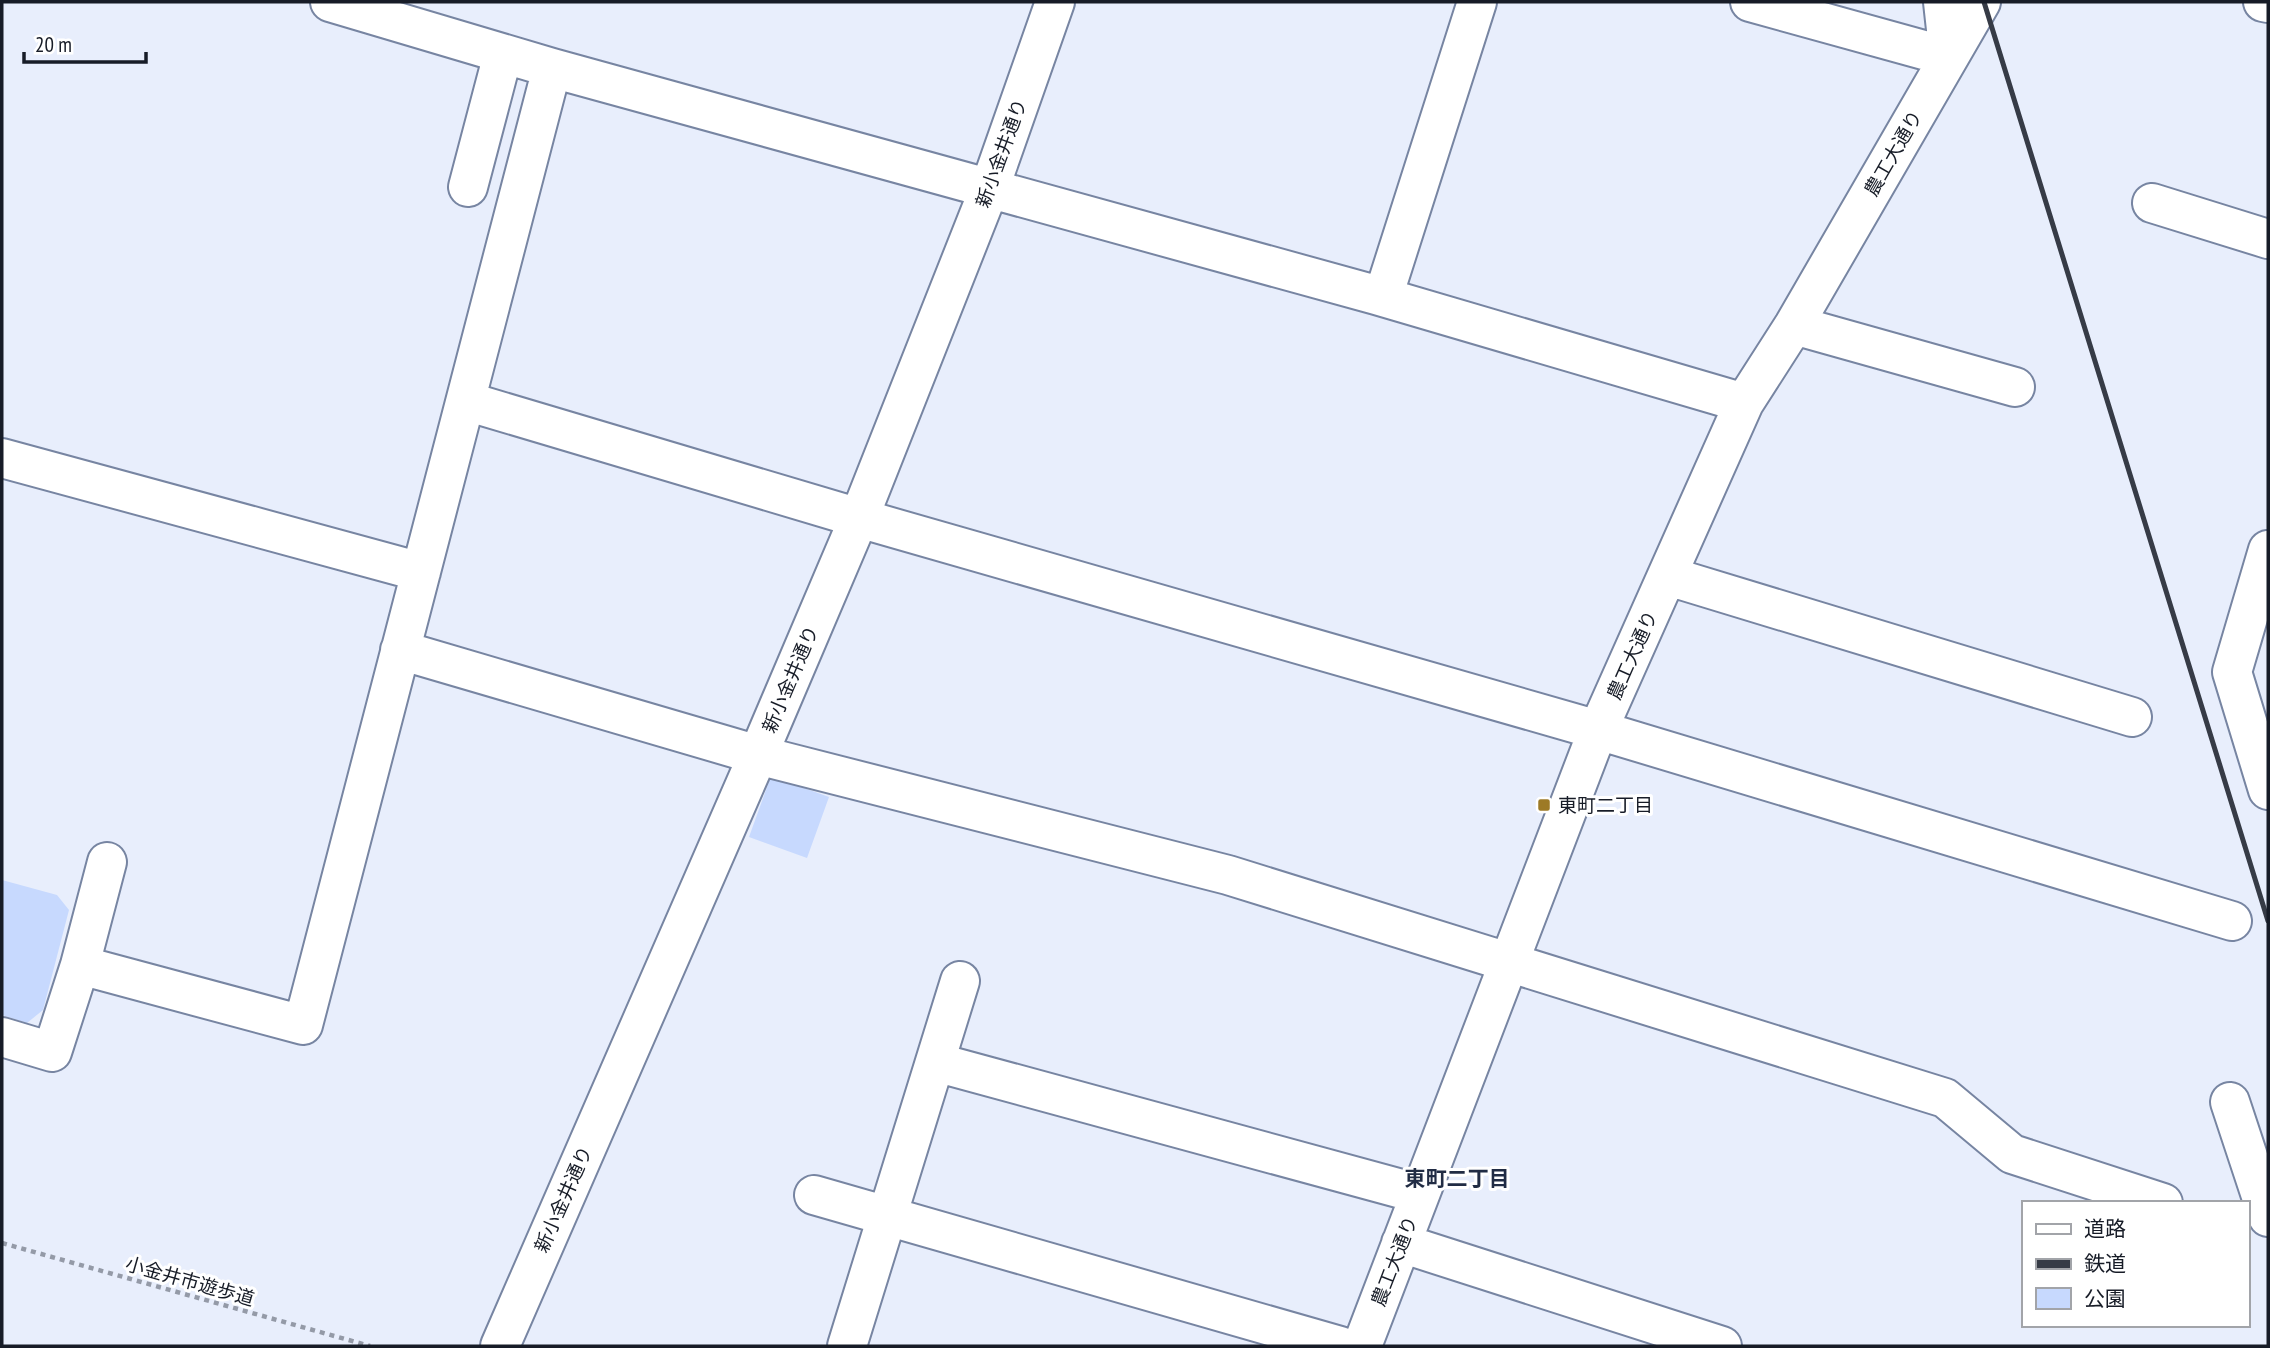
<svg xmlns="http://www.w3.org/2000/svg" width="2270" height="1348" font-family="'PT Sans Narrow','Noto Sans JP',sans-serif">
<rect width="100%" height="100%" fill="#e8eefc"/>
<path fill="#c7d9fe" d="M771,776L829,797L807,858L749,837Z
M2,880L57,895L69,910L43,1010L27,1023L2,1015Z"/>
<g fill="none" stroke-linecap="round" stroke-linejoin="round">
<g stroke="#7785a2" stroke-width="42">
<path id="minor" d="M330,2L552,68L1376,295L1744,403
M1750,2L1949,57
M1943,2L1949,57
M2263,2L2268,3
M468,187L503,54
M2152,203L2268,239
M1383,297L1477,2
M1794,325L2015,387
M466,401L859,518L1598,730L2232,921
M2,458L421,572
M2268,550L2232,672L2268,790
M1668,576L2132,717
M400,650L758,755L1228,875L1945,1098L2012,1154L2163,1203
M80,965L107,862
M2,1037L52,1052L80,965L303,1025L552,68
M935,1062L1420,1194
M2230,1102L2268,1217
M814,1195L1340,1346
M1401,1243L1722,1346
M500,1346L758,755L859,518L990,187L1055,2
M847,1346L960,981
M1362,1346L1598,730L1744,403L1794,325L1981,2"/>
</g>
<path stroke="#949aa7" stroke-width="4.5" stroke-dasharray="5 5" stroke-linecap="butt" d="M2,1243L370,1346"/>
<use href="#minor" stroke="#fff" stroke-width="38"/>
<path stroke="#363b46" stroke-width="5" d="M1984,2L2268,921"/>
</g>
<rect fill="#9d7a26" stroke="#fff" stroke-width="2.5" x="1537" y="798" width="14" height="14" rx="3.5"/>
<g text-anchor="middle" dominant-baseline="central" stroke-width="6" stroke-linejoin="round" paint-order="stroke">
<g font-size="19" fill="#171c27" stroke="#fff">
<text transform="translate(1001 153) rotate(-70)">新小金井通り</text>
<text transform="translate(1893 153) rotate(-60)">農工大通り</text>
<text transform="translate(1632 655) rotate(-66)">農工大通り</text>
<text transform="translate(790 679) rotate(-67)">新小金井通り</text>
<text transform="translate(563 1199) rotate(-66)">新小金井通り</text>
<text transform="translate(1394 1261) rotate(-69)">農工大通り</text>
<text transform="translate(190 1281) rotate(16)">小金井市遊歩道</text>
</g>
<g font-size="19" fill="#171c27" stroke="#fff" text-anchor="start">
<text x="1558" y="805">東町二丁目</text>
</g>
<g font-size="21" font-weight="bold" fill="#212c44" stroke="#fff">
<text x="1457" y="1178">東町二丁目</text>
</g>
</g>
<rect width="2270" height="1348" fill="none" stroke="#171c27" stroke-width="7"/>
<rect x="2022" y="1201" width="228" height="126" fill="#ffffff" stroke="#a2a4a9" stroke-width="2"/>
<rect x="2036" y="1224" width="35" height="10" fill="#ffffff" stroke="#a2a4a9" stroke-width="2"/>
<text x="2084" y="1236" font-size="21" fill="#171c27">道路</text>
<rect x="2036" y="1259" width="35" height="10" fill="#363b46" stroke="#a2a4a9" stroke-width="2"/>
<text x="2084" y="1271" font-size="21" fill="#171c27">鉄道</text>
<rect x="2036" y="1288" width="35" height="21" fill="#c7d9fe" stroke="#a2a4a9" stroke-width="2"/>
<text x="2084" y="1306" font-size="21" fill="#171c27">公園</text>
<path d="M24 52v10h122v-10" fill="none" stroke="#171c27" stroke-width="3.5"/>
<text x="35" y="52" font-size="21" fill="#171c27" stroke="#ffffff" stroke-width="5" paint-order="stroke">20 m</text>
</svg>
